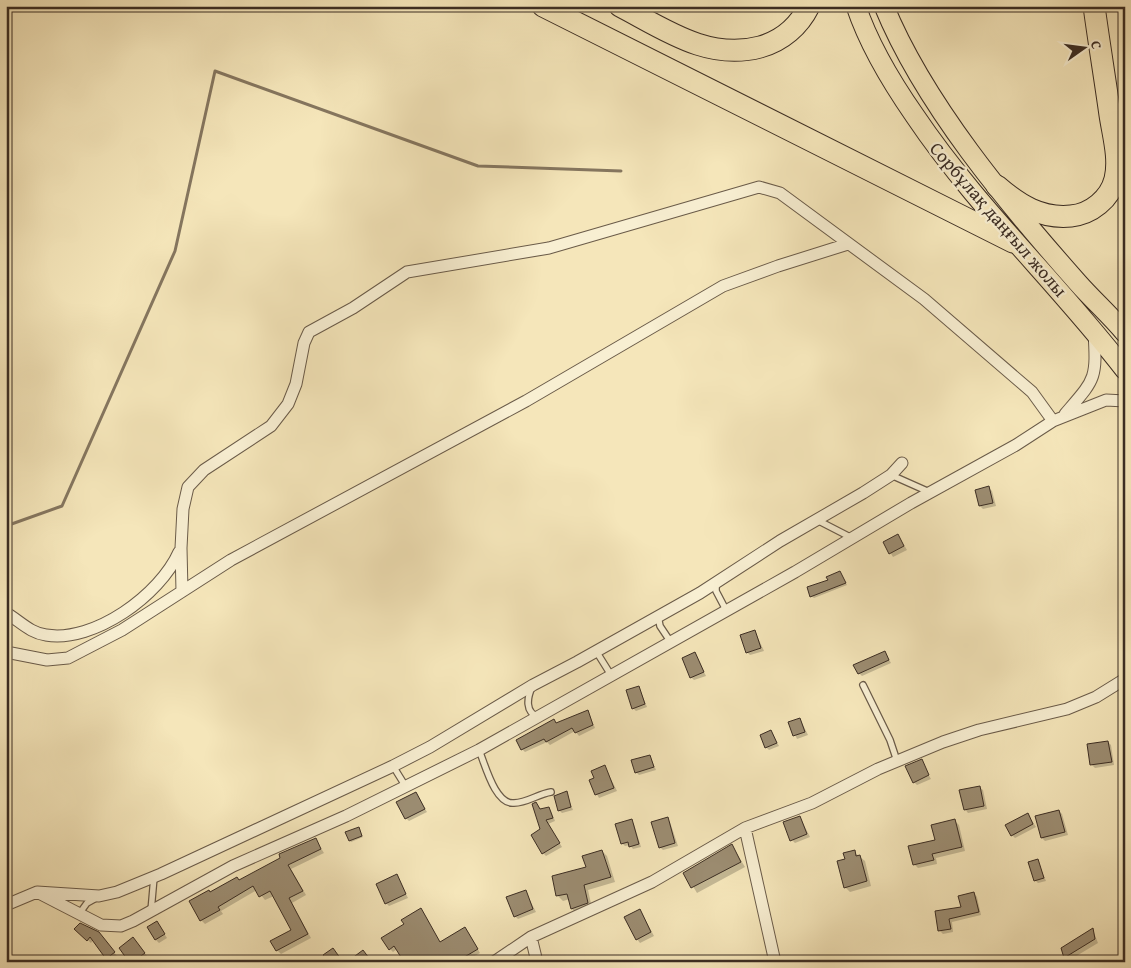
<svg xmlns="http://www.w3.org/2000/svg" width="1131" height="968" font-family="'Gentium Book Plus',serif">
<rect width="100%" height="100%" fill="#f5e6ba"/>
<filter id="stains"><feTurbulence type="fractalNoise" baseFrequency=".004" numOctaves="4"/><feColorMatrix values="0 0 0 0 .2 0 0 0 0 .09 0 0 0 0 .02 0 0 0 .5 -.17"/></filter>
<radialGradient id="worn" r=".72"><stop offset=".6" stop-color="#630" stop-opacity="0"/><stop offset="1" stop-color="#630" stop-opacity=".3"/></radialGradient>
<path fill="#0003" d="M989,488L992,491L996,506L983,509L980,506L976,491Z
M898,535L907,550L893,557L884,542Z
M840,572L847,585L814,598L811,596Z
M755,631L764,651L750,655L747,652Z
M885,652L891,663L862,676L859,673Z
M695,654L706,676L694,680L691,677Z
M639,687L647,707L636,711L633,708Z
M588,711L595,728L579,736L575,731L550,745L547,742L525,752L522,749L556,724Z
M800,719L808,735L797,739L790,723Z
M771,731L779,746L769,750L766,747Z
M1108,742L1111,745L1114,765L1095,768L1092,765L1089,745Z
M650,756L656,770L639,775L636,772Z
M921,761L931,779L917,785L914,782Z
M605,767L617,791L599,798L590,781L595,778Z
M979,787L983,790L987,809L968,813L965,809Z
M566,793L573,810L562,813L559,810Z
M416,794L427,812L409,821L406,818Z
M536,803L541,810L548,808L551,811L555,821L548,824L562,847L546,856L543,853L542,830Z
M1059,811L1062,814L1068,835L1045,841L1042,838Z
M1028,815L1036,827L1015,838L1012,835Z
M800,817L810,837L795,843L792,840Z
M667,818L670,822L678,846L663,850L660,847Z
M631,820L634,824L641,847L633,849L630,845L625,846L622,843Z
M954,820L959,825L965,851L936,858L937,864L918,868L914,864Z
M359,829L363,837L351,842L350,841Z
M315,839L324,853L291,869L306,895L292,903L311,938L281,954L277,950L292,930L274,896L265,900L257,890L221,911L223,914L205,924L201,920L210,894L240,881Z
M732,846L745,867L697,893L685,873Z
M602,851L607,856L615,882L588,890L592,908L577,914L572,909L570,899L563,901L558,896L553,877L587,868Z
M854,852L865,861L871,886L850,892L845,887L846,860Z
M1037,860L1046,881L1038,883L1035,880Z
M397,876L408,898L389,906L386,903Z
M525,891L536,912L518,919L515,916Z
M974,893L977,897L981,915L952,922L953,932L943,934L940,931L936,912L962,908Z
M640,910L654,936L640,943L637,939Z
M423,913L440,943L468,932L480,953L464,962L460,958L397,949L393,952L390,949Z
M157,922L167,938L159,943L156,940Z
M76,929L102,937L117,956L110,961L93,940L91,943Z
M1093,930L1098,943L1068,961L1063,949Z
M133,938L147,956L140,962H130Z
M659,958L662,962H649L648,961Z"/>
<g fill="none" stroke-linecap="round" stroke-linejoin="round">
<path stroke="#85765f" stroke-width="3" d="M6,526L62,506L175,251L215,71L478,166L621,171"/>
</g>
<path fill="#9c8d72" stroke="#3b2d23" d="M989,486L993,503L979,506L975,490Z
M898,534L904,546L889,554L883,542Z
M840,571L846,583L810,597L807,587L828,580L826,577Z
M755,630L761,648L746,653L740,635Z
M885,651L889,660L858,674L853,665Z
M695,652L704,672L690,678L682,658Z
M639,686L645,704L632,709L626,690Z
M588,710L593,725L575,733L572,728L546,742L544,739L521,750L516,740L554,719L556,723Z
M800,718L805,732L793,736L788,722Z
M771,730L777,743L765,748L760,735Z
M1108,741L1112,762L1090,765L1087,744Z
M650,755L654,767L635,773L631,760Z
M922,759L929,775L913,783L905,766Z
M605,765L614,788L595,795L589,780L594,778L591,771Z
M980,786L984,806L964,810L959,790Z
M567,791L571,807L558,811L554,796Z
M416,792L425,809L405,819L396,802Z
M536,802L540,809L549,807L553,818L546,820L560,843L542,854L531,835L540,829L532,804Z
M1059,810L1065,832L1041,838L1035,816Z
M1028,813L1033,824L1011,836L1005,825Z
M800,816L807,834L790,841L783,822Z
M668,817L675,843L659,848L651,822Z
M632,819L639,844L629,847L628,842L621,844L615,824Z
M955,819L962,847L932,854L934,860L913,865L908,846L935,840L931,825Z
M359,827L362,836L349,841L345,832Z
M316,838L321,849L288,865L303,891L289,898L308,934L276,951L270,941L291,930L270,891L259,897L253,886L218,907L220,910L200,921L189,901L209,890L210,892L237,877L239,880L280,858L279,854Z
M732,844L741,862L691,888L683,873Z
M602,850L611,877L584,885L588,903L571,909L567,894L556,896L552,876L586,867L582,856Z
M855,850L856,856L860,855L867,881L844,888L837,861L845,859L843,853Z
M1038,859L1044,878L1034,881L1028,862Z
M397,874L406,894L385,904L376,884Z
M526,890L533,909L514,917L506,897Z
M974,892L979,912L949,919L951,929L938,931L935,911L961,907L958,896Z
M421,908L440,942L465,927L478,949L456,962H404L394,946L389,950L381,938L404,924L401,920Z
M640,909L651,932L636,940L624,917Z
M157,921L165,934L155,940L147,927Z
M80,923L99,932L115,952L106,959L90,937L87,941L74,929Z
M1093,928L1095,939L1064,958L1061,948Z
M133,937L145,953L133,962H129L119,948Z
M333,948L343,962H329L323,955Z
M363,950L372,962H347Z"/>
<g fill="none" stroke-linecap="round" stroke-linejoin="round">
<g stroke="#6a5b49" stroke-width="8">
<path id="lane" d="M891,475L927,491
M817,520L852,538
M716,582V591L726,610L729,608
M658,616L660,626L670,641H672
M596,651L611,675
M863,685L890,740L897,761
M532,687C527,698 525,712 538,717
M479,750C485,764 495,805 514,803C527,803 538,794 551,792
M393,766L406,787
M151,911L154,877
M79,914L87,903L96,898"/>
</g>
<g stroke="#6a5b49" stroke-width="13">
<path id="street" d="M1065,414C1095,379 1097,380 1094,333
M182,591L181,548L183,509L188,487L204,470L271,426L288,404L296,384L304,343L309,332L353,308L407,272L549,248L759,187L780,193L924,299L1032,392L1053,421
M6,613C20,621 30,633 46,635C94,643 160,595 179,552
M6,652L47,660L68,658L122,630L231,560L526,401L723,286L778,266L848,244
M745,828L775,962
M37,892L101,925L121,926L133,921L233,866L346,816L479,750L795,572L911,503L1016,445L1053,421L1106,400L1125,401
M6,905L37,892L99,896L117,892L161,874L393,766L430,747L533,685L577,662L700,593L780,541L863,493L891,475L902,463
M531,937L537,962
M494,962L531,937L652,882L745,828L812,803L878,769L943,742L979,730L1067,709L1096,697L1125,679"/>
</g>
<g stroke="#3b2d23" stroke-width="21">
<path id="primary" d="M856,6C869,45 892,83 915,116C977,208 1058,283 1125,370
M884,6C924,104 1008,204 1078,283C1093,300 1110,315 1125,333"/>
</g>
<g stroke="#3b2d23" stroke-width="23">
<path id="highway" d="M543,6L1013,242
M620,6C664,29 708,61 760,47C782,41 799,26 809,6
M997,186C1019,205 1041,219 1071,216C1091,214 1110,199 1115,179C1120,159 1113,135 1110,115C1105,79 1099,43 1094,6"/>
</g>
<use href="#lane" stroke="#f8efd2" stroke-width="5.5"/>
<use href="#street" stroke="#f8efd2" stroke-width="11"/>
<use href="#primary" stroke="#f5e6ba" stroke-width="19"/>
<use href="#highway" stroke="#f5e6ba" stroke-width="21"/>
</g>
<g text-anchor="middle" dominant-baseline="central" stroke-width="4.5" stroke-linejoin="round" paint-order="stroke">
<g font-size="19" fill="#3b2d23" stroke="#f8efd2">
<text transform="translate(999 219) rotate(49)">Сорбұлақ даңғыл жолы</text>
</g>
</g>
<rect width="1131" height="968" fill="none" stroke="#f5e6ba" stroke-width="25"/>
<rect x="8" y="8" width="1116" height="953" fill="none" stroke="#3b2d23" stroke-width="2.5"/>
<rect x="12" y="12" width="1106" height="943" fill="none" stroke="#3b2d23"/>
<g transform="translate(1084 48) rotate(76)" stroke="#f8efd2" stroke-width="4" paint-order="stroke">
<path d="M0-4L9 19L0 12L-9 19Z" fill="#3b2d23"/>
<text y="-8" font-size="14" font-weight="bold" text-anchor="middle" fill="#3b2d23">С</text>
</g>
<rect width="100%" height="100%" filter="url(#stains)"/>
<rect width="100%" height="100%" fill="url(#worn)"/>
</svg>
